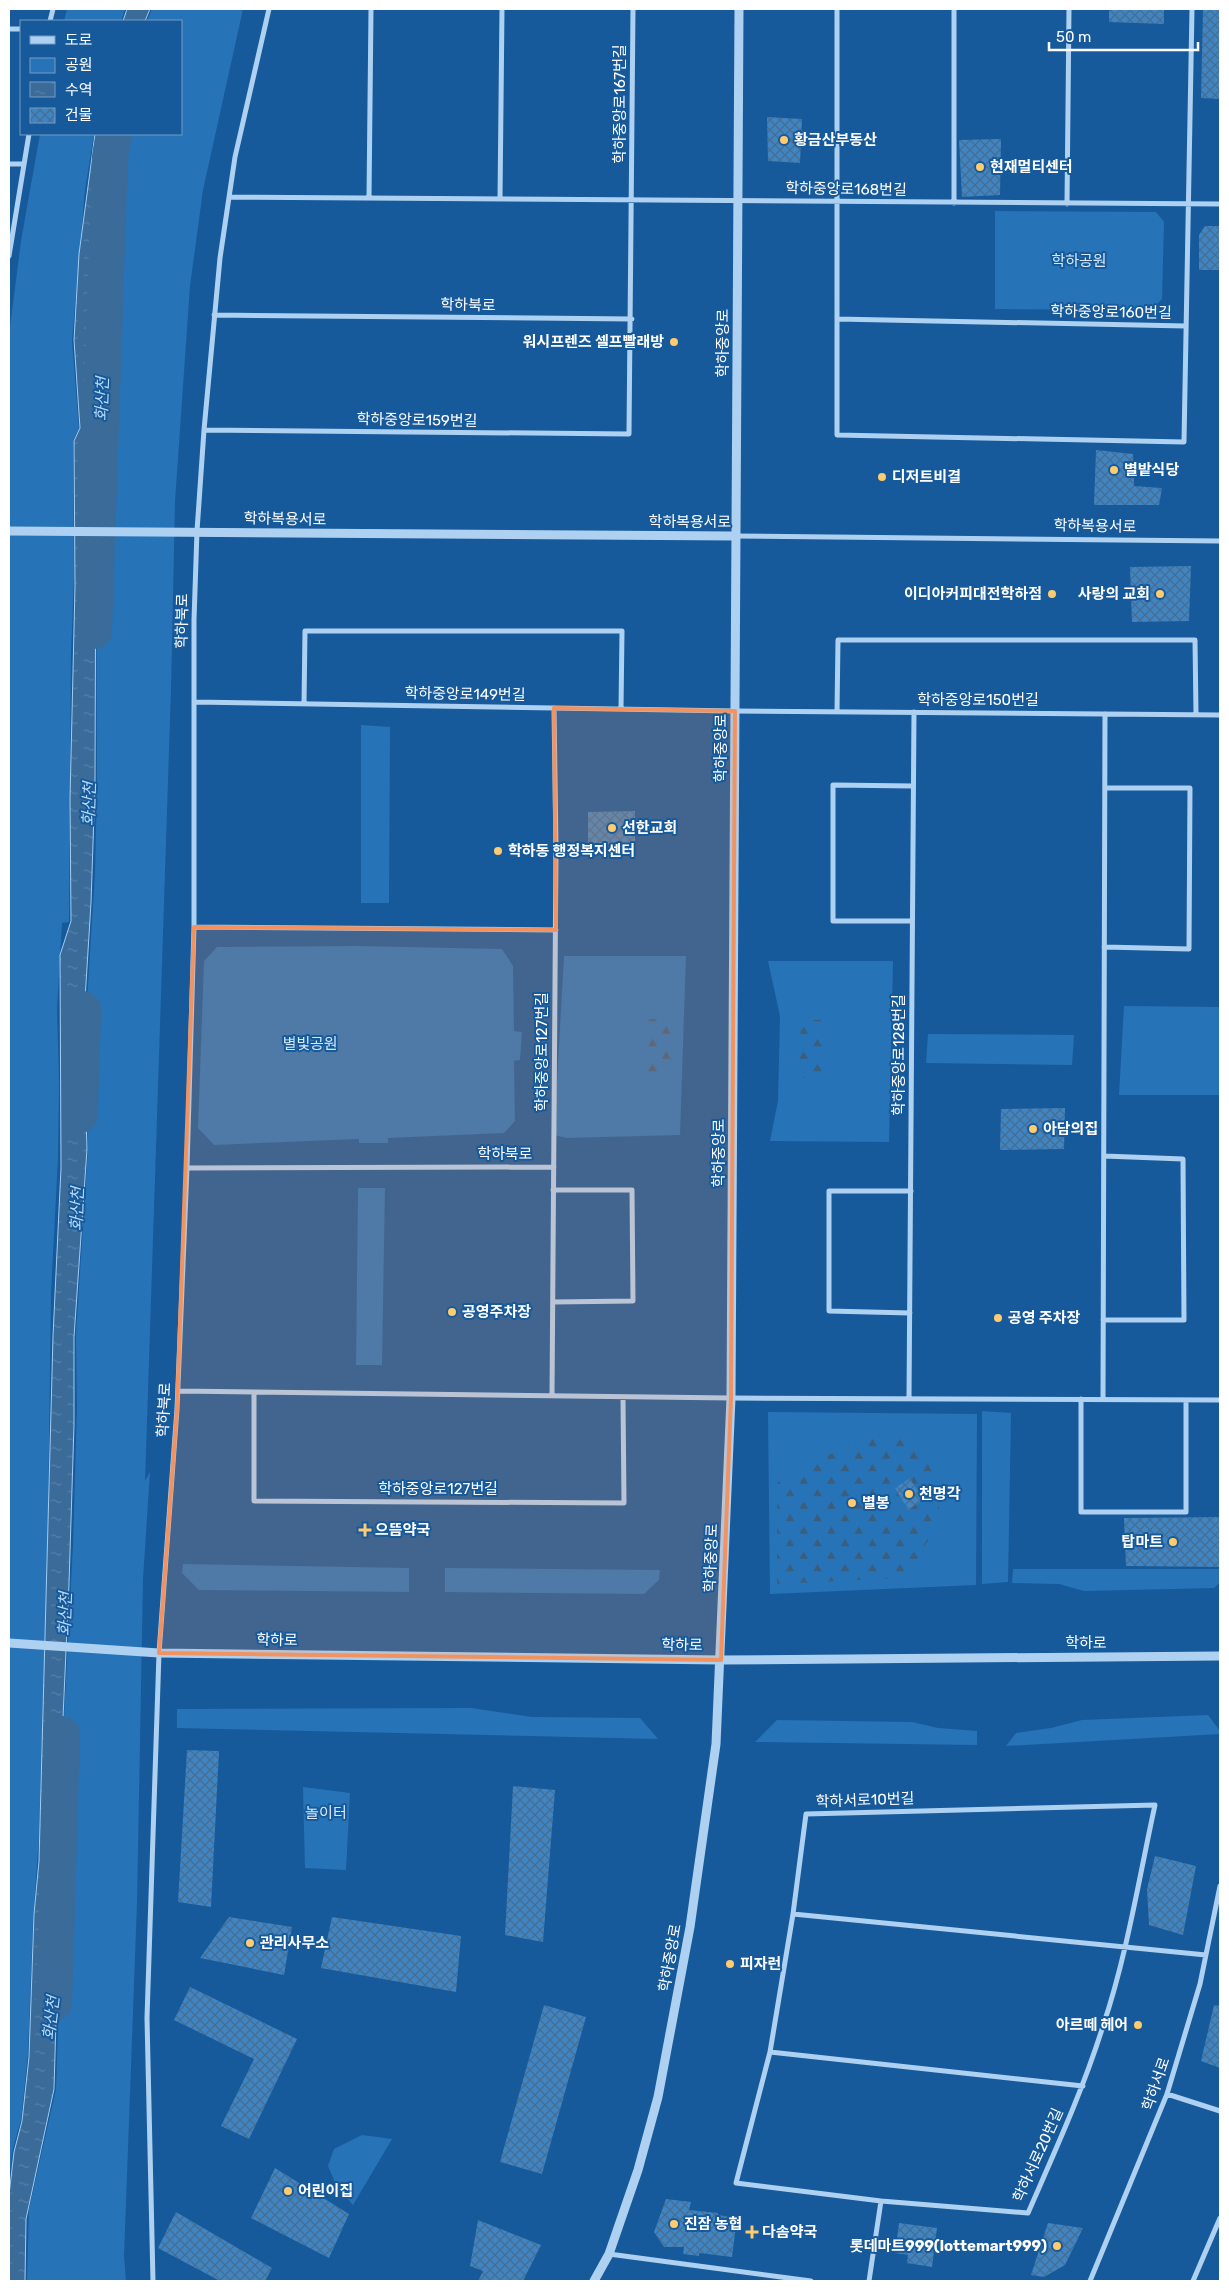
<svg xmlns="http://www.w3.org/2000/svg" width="1229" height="2290" font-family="Rubik,'Noto Sans KR',sans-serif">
<defs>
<pattern id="forest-firs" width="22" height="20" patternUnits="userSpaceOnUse" patternTransform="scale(1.25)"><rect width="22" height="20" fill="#2773b8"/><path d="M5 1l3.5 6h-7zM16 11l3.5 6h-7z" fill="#3b5e7d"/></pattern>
<pattern id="water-ripples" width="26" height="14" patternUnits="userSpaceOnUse" patternTransform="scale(1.25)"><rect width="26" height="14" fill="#3b6b99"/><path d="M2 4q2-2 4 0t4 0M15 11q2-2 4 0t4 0" fill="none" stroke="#5881a8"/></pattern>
<pattern id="building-cross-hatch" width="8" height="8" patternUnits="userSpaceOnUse" patternTransform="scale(1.25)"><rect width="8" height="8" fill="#4084c1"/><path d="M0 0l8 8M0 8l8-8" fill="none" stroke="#456e92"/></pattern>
</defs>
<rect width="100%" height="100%" fill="#175a9b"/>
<path fill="#2773b8" d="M67,9H125L121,21H64Z
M152,9H243L203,190L190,286L175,501L171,689L146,1452L145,1481L150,1472L143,1579L137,1903L124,2256L126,2281H27L29,2209L56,2089L58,2030L56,1905L60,1871L64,1718L73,1545L77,1408L76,1334L88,1149L86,1083L83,1064L95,874L97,785L96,494L110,205L108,160L116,134H181V21H147Z
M40,134H94L85,190L72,341L79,429L73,441L74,578L71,653L69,922L62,923L57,1008L59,1080L58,1158L51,1293L48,1519L39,1837L33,1920L28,2054L21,2120L12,2152L9,2181V335L21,241Z
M995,211L1156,212L1164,222L1162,299L1151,310L995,309Z
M361,725L390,727L389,903H361Z
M358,946L502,949L513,966L514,1031L522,1032L520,1060L514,1061L515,1121L504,1133L388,1138V1143H359V1139L214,1145L198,1128L204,961L217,947Z
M564,956H686L680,1135L567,1138L554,1135Z
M768,961H893L889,1142L770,1141L778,1101L780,1016Z
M1124,1006L1220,1007V1095H1119Z
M928,1034L1074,1035L1072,1065L926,1063Z
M358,1188H385L382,1365H356Z
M982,1411L1011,1413L1008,1582L982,1584Z
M768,1412L977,1414L976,1585L770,1594Z
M183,1564L409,1568V1592L199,1590L182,1573Z
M445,1568L660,1570L659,1580L644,1594L445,1592Z
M1013,1569H1220V1582L1214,1588L1084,1591L1059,1584L1012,1583Z
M471,1708L532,1717L640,1718L658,1739L177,1728V1709Z
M1208,1715L1220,1731V1734L1006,1746L1016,1733L1051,1728L1082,1720Z
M777,1720L912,1722L938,1728L977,1731V1745L755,1742Z
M303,1787L350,1793L346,1870L305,1868Z
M362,2135L392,2139L353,2205L337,2187L328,2166L334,2149Z"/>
<path fill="url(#forest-firs)" d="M645,1019H672L671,1074L645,1073Z
M795,1020H823V1078H795Z
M908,1434L930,1461L942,1523L919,1553L917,1577L777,1584V1482L794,1478L800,1469L864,1438Z"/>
<path fill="url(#water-ripples)" stroke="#a0cdf4" d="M127,9H150L145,21H123Z
M95,134H114L107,161L109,203L96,496L95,784L91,903L81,1064L85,1083L87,1149L74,1337V1425L69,1584L63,1718L59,1871L55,1906L57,1986L54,2089L26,2219L25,2281H9V2195L14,2152L22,2121L29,2057L34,1914L39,1861L53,1336L61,1168L60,955L71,921L70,799L75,586L74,441L80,428L74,340L79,254Z"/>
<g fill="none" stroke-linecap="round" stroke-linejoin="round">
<path stroke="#3b6b99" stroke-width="36" d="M94,631L110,157L114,134
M80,1115L83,1009
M54,2003L62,1734"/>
</g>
<path fill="url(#building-cross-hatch)" d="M1109,9H1164V24L1109,22Z
M1203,9H1220V99L1201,98Z
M767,117L802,119L800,163L768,161Z
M1001,139L1000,195L962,197L959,140Z
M1205,226H1220V270H1199V235Z
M1096,450L1133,454L1134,486L1162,488L1159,505H1094Z
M1191,566L1189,621L1132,622L1130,567Z
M635,811V844H588V812Z
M1065,1108L1064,1149L1000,1150L1001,1109Z
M910,1478L923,1500L908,1510L895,1488Z
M1220,1517V1567L1126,1566L1124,1518Z
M187,1750L219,1751L211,1907L178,1902Z
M513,1786L555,1790L543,1942L505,1935Z
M1155,1856L1196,1866L1183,1935L1149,1925L1147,1889Z
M229,1917L292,1927L284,1975L200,1958Z
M332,1917L461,1936L456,1992L321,1968Z
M190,1987L297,2039L249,2139L221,2126L254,2059L174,2020Z
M544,2005L586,2017L542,2174L500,2162Z
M1214,2005L1220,2006V2068L1201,2061Z
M275,2168L349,2214L329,2258L251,2218Z
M666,2199L691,2202L689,2210L718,2213V2215L737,2218L732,2257L699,2253V2256L683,2254L684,2247H664L654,2232Z
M176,2212L272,2268L265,2281H220L158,2248Z
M478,2220L541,2245L523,2281H478L483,2271L470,2266Z
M899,2223L937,2228L932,2267L907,2263L908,2255L895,2253Z
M1048,2223L1083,2228L1065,2265L1044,2277L1031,2275Z"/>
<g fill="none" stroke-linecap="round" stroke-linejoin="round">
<path stroke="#aed1f2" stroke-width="5" d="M837,9V435L1184,442L1192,9
M50,21L53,9
M9,29H21
M9,164H23
M231,197L1220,204
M369,198L371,9
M500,199L502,9
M954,203V9
M1067,204L1069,9
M9,256L29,134
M214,315L632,319
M837,319L1186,326
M204,430L629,434L633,9
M736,536L1220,541
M194,702L735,711L1220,715
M304,704L305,631H622L621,709
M837,712L838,640H1195L1196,714
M912,921H833V785L913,786
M194,927L556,930
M1104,947L1189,949L1190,788H1105
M187,1168L554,1167
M553,1302L633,1301L632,1190H553
M910,1313L829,1311V1191H911
M1103,1320H1184L1183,1159L1104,1156
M178,1391L731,1398L1220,1400
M254,1392V1501L624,1503L623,1397
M552,1396L556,848L554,708
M909,1399L914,712
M1081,1399V1512H1186V1400
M1103,1399L1105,714
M1155,1805C1139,1878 1127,1955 1103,2026C1083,2090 1055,2151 1028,2213L881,2201L736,2183L770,2052L793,1914L806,1814Z
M793,1914L1206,1955
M770,2052L1083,2086
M1167,2094L1220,2111
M609,2254L811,2281
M153,2281L147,2018L159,1653L177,1409L187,1168L194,927V620L197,531L204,430L220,258L235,157L269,9
M869,2281L881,2201
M1090,2281L1167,2094L1200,1984L1220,1886
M1193,2281L1220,2218"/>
<path stroke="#aed1f2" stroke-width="9" d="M9,531L736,536
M9,1643L159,1653L721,1660L1220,1656
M594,2281L609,2254L638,2170L658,2097L690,1927L716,1744L731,1398L739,9"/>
</g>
<path fill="#f09361" fill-opacity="0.2" stroke="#f09361" stroke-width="4" stroke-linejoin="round" d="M554,708L735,711L731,1398L721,1660L159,1653L177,1409L194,927L556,930Z"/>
<g fill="#ffcb6f" stroke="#175a9b" stroke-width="2">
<circle cx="784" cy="140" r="5"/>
<circle cx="980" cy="167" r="5"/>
<circle cx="674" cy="342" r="5"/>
<circle cx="1114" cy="470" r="5"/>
<circle cx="882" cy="477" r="5"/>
<circle cx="1052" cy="594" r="5"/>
<circle cx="1160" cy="594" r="5"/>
<circle cx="612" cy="828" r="5"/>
<circle cx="498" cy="851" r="5"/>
<circle cx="1033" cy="1129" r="5"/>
<circle cx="452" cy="1312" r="5"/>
<circle cx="998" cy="1318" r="5"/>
<circle cx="909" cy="1494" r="5"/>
<circle cx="852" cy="1503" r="5"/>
<path d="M362.5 1522.5h5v5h5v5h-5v5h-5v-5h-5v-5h5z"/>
<circle cx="1173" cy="1542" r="5"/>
<circle cx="250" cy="1943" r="5"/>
<circle cx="730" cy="1964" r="5"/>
<circle cx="1138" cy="2025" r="5"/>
<circle cx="288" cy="2191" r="5"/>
<circle cx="674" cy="2224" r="5"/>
<path d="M749.5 2224.5h5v5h5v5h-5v5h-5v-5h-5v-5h5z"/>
<circle cx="1057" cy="2246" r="5"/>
</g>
<g text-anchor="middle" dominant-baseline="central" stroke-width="4" stroke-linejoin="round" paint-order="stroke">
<g font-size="15" fill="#fff" stroke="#175a9b">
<text transform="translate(620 104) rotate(-90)">학하중앙로167번길</text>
<text transform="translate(846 189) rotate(1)">학하중앙로168번길</text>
<text transform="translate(468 305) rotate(1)">학하북로</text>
<text transform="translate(1111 312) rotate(1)">학하중앙로160번길</text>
<text transform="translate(723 343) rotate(-90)">학하중앙로</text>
<text transform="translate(417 420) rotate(1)">학하중앙로159번길</text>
<text transform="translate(285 519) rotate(1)">학하복용서로</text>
<text x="690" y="522">학하복용서로</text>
<text transform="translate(1095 526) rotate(1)">학하복용서로</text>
<text transform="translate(182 621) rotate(-89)">학하북로</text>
<text transform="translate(465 694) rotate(1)">학하중앙로149번길</text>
<text x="978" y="700">학하중앙로150번길</text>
<text transform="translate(721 748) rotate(-90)">학하중앙로</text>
<text transform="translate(542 1052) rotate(-90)">학하중앙로127번길</text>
<text transform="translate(899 1055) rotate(-90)">학하중앙로128번길</text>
<text transform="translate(719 1153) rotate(-90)">학하중앙로</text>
<text x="505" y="1154">학하북로</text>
<text transform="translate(164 1410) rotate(-87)">학하북로</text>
<text x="438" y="1489">학하중앙로127번길</text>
<text transform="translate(711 1558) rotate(-88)">학하중앙로</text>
<text transform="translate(277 1640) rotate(1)">학하로</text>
<text x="1086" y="1643">학하로</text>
<text transform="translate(682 1645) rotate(1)">학하로</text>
<text transform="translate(865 1800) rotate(-2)">학하서로10번길</text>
<text transform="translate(670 1958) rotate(-80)">학하중앙로</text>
<text transform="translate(1156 2084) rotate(-71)">학하서로</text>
<text transform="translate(1038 2155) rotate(-66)">학하서로20번길</text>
</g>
<g font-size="15" font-weight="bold" fill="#fff" stroke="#175a9b" text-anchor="start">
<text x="794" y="140">황금산부동산</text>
<text x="990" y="167">현재멀티센터</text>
<text x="664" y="342" text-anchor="end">워시프렌즈 셀프빨래방</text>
<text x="1124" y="470">별밭식당</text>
<text x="892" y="477">디저트비결</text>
<text x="1042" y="594" text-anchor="end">이디아커피대전학하점</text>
<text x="1150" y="594" text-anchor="end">사랑의 교회</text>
<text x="622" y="828">선한교회</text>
<text x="508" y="851">학하동 행정복지센터</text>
<text x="1043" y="1129">아담의집</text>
<text x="462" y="1312">공영주차장</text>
<text x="1008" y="1318">공영 주차장</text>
<text x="919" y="1494">천명각</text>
<text x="862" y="1503">별봉</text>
<text x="375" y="1530">으뜸약국</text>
<text x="1163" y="1542" text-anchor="end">탑마트</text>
<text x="260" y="1943">관리사무소</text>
<text x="740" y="1964">피자런</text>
<text x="1128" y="2025" text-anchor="end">아르떼 헤어</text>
<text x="298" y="2191">어린이집</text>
<text x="684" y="2224">진잠 농협</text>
<text x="762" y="2232">다솜약국</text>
<text x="1047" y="2246" text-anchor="end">롯데마트999(lottemart999)</text>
</g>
<g font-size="15" fill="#d5eafc" stroke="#175a9b">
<text x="1079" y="261">학하공원</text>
<text x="310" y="1044">별빛공원</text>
<text x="326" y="1813">놀이터</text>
</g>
<g font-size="16" font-style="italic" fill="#badbf8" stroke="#175a9b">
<text transform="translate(102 399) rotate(-88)">화산천</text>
<text transform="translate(89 804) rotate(-88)">화산천</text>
<text transform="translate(77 1209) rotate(-88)">화산천</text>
<text transform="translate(65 1614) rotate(-88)">화산천</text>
<text transform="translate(51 2018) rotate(-83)">화산천</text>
</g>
</g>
<rect width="1229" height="2290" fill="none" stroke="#ffffff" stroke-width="20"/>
<rect x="20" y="20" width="162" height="115" fill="#175a9b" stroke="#749cc3"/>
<rect x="30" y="36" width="25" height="8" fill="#aed1f2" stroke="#749cc3"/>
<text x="65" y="45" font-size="15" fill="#ffffff">도로</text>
<rect x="30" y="58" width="25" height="15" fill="#2773b8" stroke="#749cc3"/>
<text x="65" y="70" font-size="15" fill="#ffffff">공원</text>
<rect x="30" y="82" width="25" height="15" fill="url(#water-ripples)" stroke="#749cc3"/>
<text x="65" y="95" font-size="15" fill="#ffffff">수역</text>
<rect x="30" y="108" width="25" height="15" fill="url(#building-cross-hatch)" stroke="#749cc3"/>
<text x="65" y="120" font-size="15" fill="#ffffff">건물</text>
<path d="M1049 42v8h149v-8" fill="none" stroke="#ffffff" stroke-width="2.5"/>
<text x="1056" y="42" font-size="15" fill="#ffffff" stroke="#175a9b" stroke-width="4" paint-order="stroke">50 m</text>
</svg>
